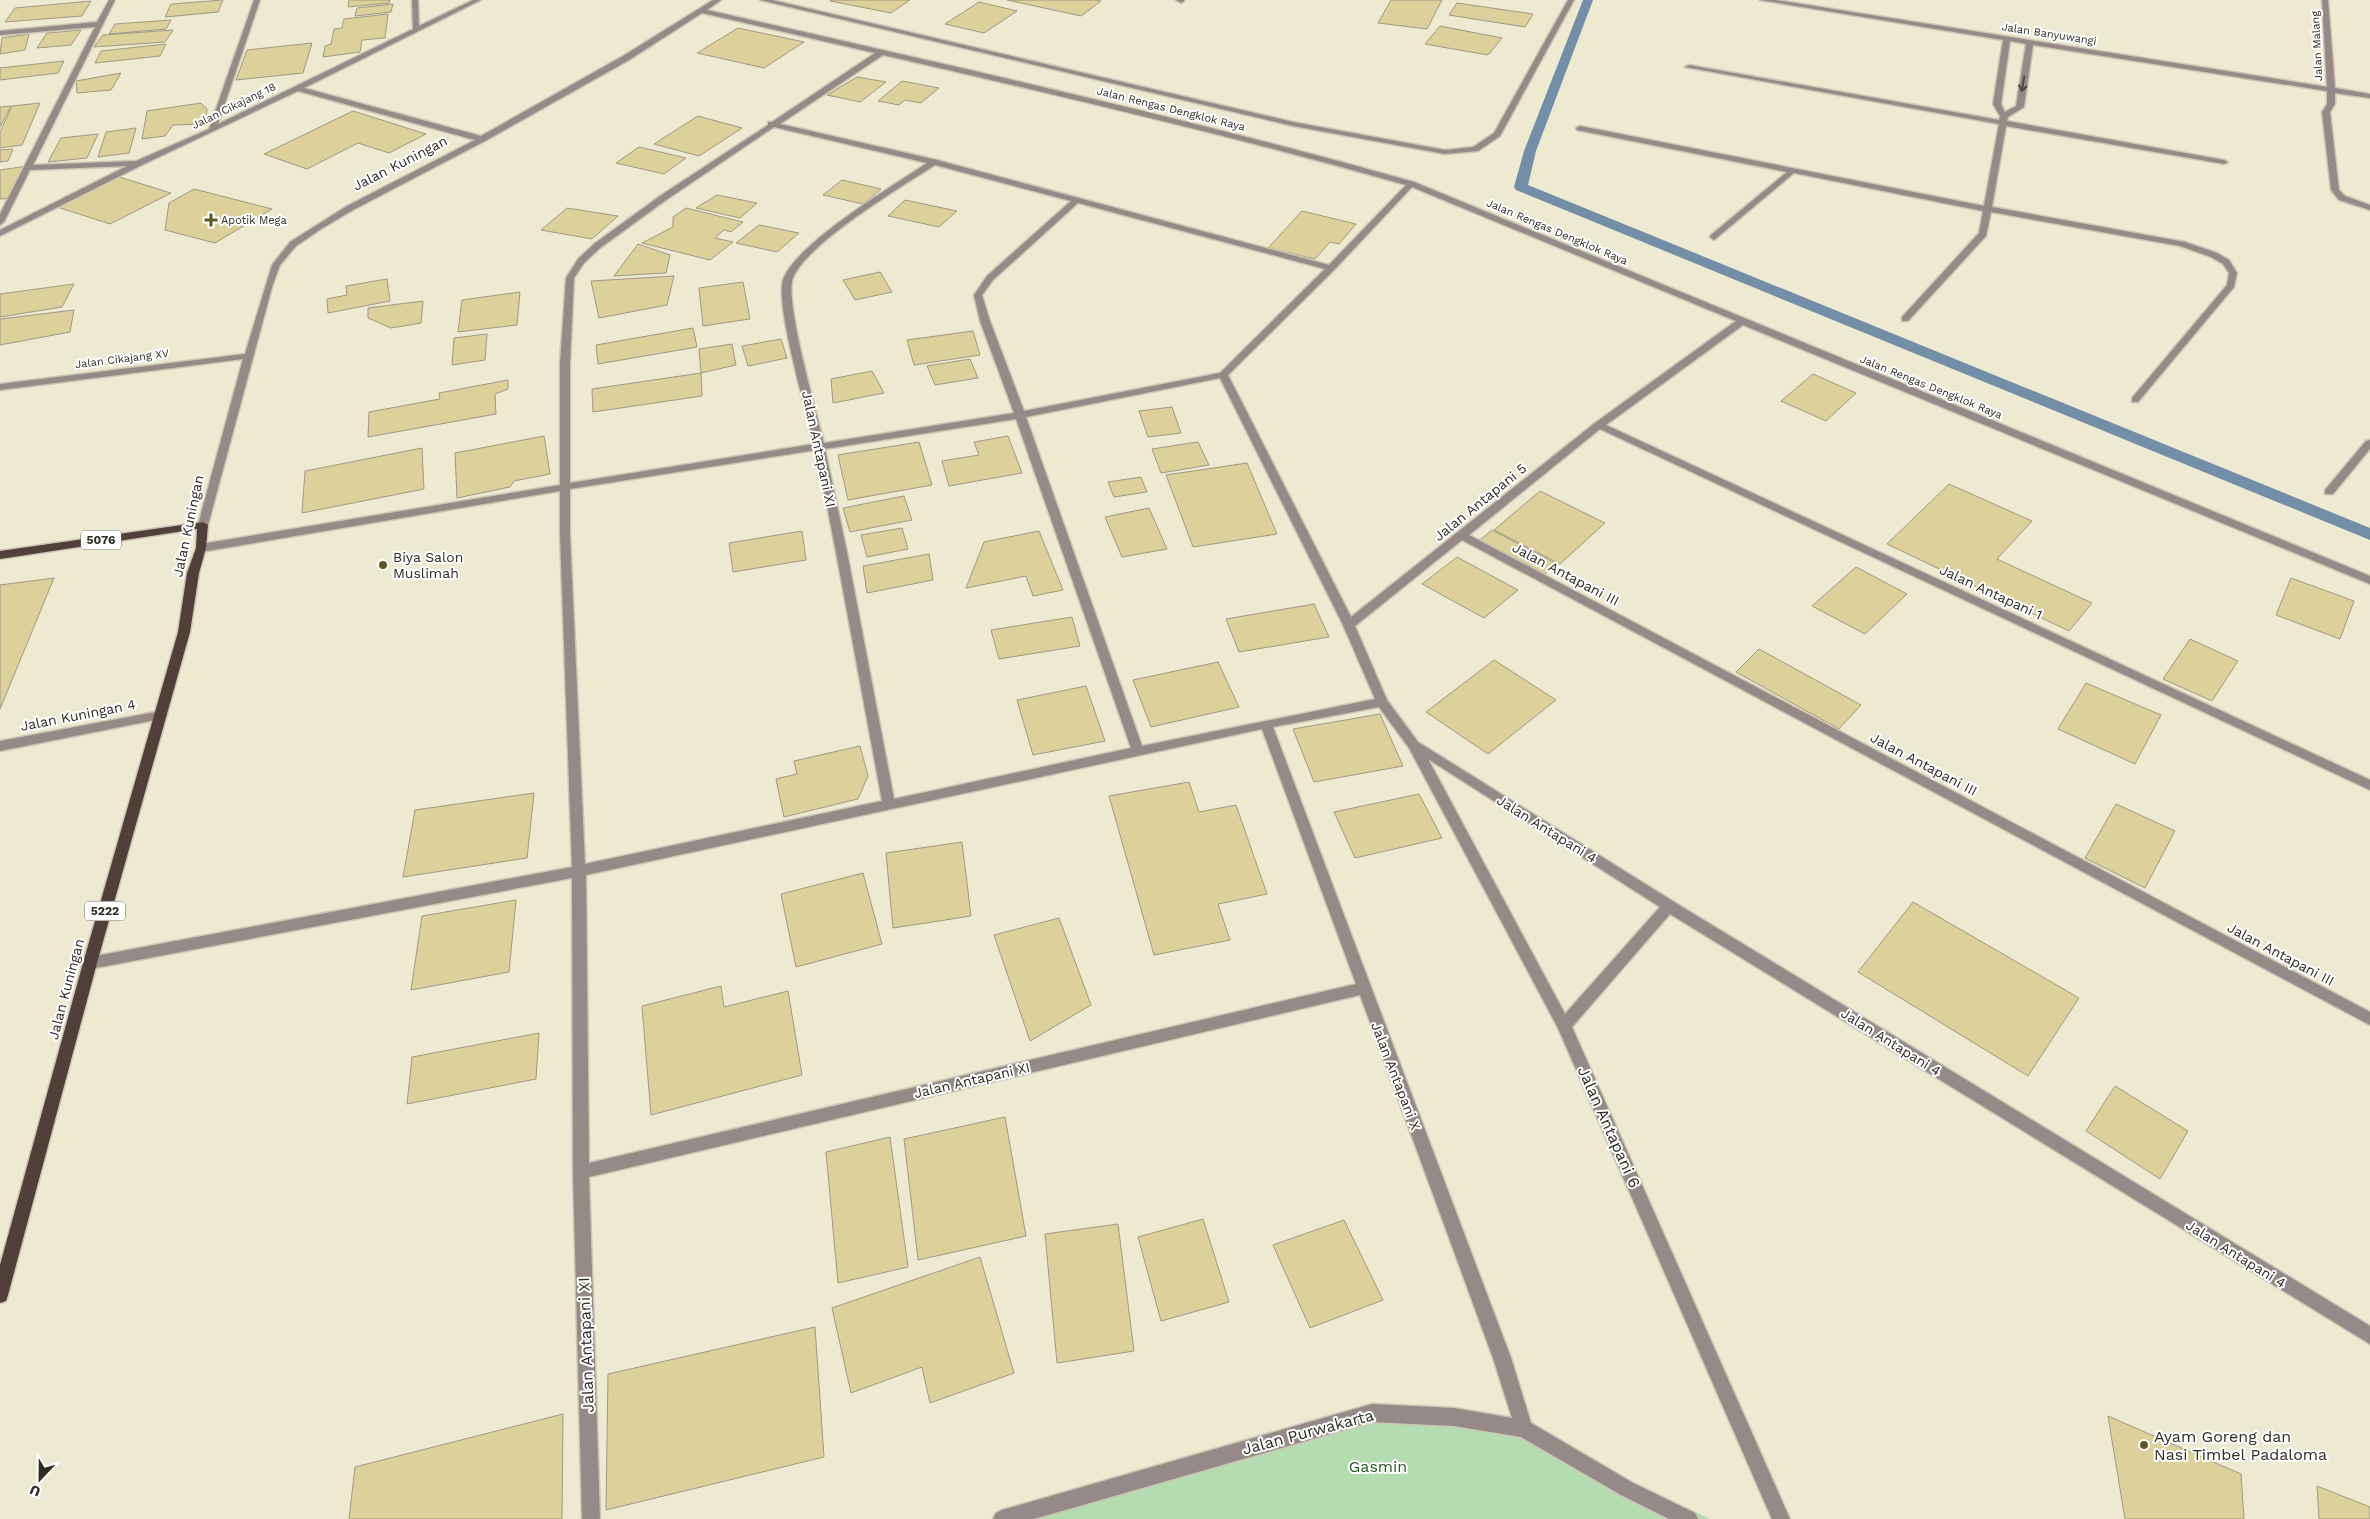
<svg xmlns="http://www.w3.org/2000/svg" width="2370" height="1519" font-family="'Work Sans',sans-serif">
<rect width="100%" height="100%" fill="#eee9d1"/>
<path fill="#b5dbb1" d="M1372,1413L1524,1429L1710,1519H1023Z"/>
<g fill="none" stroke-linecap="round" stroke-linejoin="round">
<path fill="#738ea7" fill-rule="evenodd" d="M1583,0H1593L1536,151L1528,185L2370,528V540L1516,190L1514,187L1524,151Z"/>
</g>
<path fill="#dcd09b" stroke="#9e9a83" d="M223,0L218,12L165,17L171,4Z
M349,0H390L389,3L348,7Z
M832,0H910L891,13L830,1Z
M1007,0H1095L1101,1L1081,16Z
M1391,0H1442L1427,29L1378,23Z
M91,1L82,16L5,22L15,8Z
M979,2L1017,11L984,33L945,24Z
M1457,3L1533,14L1525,27L1449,15Z
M393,4L391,12L355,16L357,8Z
M388,14L385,38L362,40L360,52L323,57L325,46L331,44L334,29L342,28L344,19Z
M171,20L166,29L109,34L115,24Z
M1440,26L1502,38L1488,55L1425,44Z
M738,28L804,42L764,68L697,53Z
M81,30L71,45L37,48L47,33Z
M173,30L165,42L94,47L103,35Z
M29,34L25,50L0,54L2,38Z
M312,43L303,73L236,80L247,50Z
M166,44L160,56L95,63L101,51Z
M64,61L58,73L0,80V68Z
M121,73L111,90L77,93L76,81Z
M857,77L886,82L860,102L827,95Z
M902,81L939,88L921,103L905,100L899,105L878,101Z
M40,103L22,145L0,148V132L12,106Z
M201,103L207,109L206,124L173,125L165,136L142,139L147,111Z
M11,106L0,127V107Z
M353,111L426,134L389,153L358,143L307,169L264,154Z
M698,116L742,128L699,156L654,144Z
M136,128L129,153L98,157L106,132Z
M98,134L87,158L48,162L61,138Z
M639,147L686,158L664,174L616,163Z
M13,149L8,161L0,162V150Z
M27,166L12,198L0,199V170Z
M116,176L171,193L110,224L54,206Z
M842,180L881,189L863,204L823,195Z
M194,189L272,209L215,243L165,230L169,203Z
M717,195L757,203L740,218L696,208Z
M905,200L957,211L939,227L888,216Z
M567,208L618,216L592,239L541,230Z
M686,208L743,222L731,232L724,230L715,238L733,242L710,260L642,243L673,227V217Z
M1302,211L1356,224L1339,244L1330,242L1315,259L1268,248Z
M759,225L799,233L777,252L736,243Z
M638,244L670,255L666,273L614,276Z
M880,272L892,292L855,300L843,280Z
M674,276L667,305L599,318L591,281Z
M387,279L390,301L328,313L327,299L347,295L346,286Z
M743,282L750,319L703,326L699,288Z
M74,284L62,307L0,317V294Z
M520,292L517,325L458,332L462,300Z
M423,301L421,323L391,328L368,318V308Z
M74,310L70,332L0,345V319Z
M693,328L697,347L598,364L596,345Z
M973,331L980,355L914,365L907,340Z
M487,334L485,360L452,365L454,338Z
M781,339L787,358L748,366L742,346Z
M732,344L736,365L701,373L699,349Z
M970,359L978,378L935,385L927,366Z
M872,371L884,393L833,403L831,379Z
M701,373L702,396L593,412L592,389Z
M1813,374L1856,393L1826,421L1781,401Z
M508,380V389L495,394L496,414L368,437L369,412L440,399L439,393Z
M1172,407L1181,433L1148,437L1139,411Z
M544,436L550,474L514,481L510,487L457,498L455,453Z
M1008,436L1022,473L949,486L942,461L979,455L974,442Z
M919,442L932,485L848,500L838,455Z
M1198,442L1209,465L1161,473L1152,449Z
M422,448L424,489L302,513L305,471Z
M1247,463L1277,534L1193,547L1166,475Z
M1141,477L1147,492L1114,497L1108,482Z
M1949,484L2032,521L1997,559L2092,603L2069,631L1887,544Z
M1540,491L1605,523L1560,564L1494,530Z
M904,496L912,520L850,532L843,508Z
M1149,508L1167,549L1122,557L1105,517Z
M902,528L908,549L867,557L861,535Z
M1492,530L1557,564L1545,574L1480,540Z
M802,531L806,560L733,572L729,543Z
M1039,531L1063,590L1033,596L1026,576L966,588L984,542Z
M929,554L933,580L867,593L863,566Z
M1457,557L1518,590L1484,618L1422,584Z
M1856,567L1907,594L1865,634L1812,606Z
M54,578L0,709V585Z
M2291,578L2354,601L2340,639L2276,615Z
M1314,604L1329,637L1239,652L1226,619Z
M1072,617L1080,646L999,659L991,630Z
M2190,639L2238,661L2212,701L2163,679Z
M1759,649L1861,705L1839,729L1736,672Z
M1494,660L1556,700L1488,754L1426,712Z
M1218,662L1239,707L1151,727L1133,680Z
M2086,683L2161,715L2135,764L2058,729Z
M1086,686L1105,741L1033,755L1017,700Z
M1380,714L1403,766L1314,782L1293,729Z
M860,746L868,776L858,799L784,817L776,779L797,774L794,761Z
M1189,782L1199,812L1236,805L1267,894L1218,904L1230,940L1154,955L1109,796Z
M534,793L527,858L403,877L415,810Z
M1419,794L1442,838L1355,858L1334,812Z
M2116,804L2175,831L2145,888L2085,858Z
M962,842L971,916L893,928L886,853Z
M863,873L882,944L796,967L781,894Z
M516,900L509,972L411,990L422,916Z
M1913,902L2079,998L2028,1076L1858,972Z
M1059,918L1091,1005L1030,1041L994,935Z
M721,986L724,1007L788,991L802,1075L651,1115L642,1006Z
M539,1033L536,1079L407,1104L412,1057Z
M2115,1086L2188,1131L2160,1179L2086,1131Z
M1005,1117L1026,1236L918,1260L904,1139Z
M890,1137L908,1267L838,1283L826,1152Z
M1203,1219L1229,1302L1161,1321L1138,1237Z
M1344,1220L1383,1300L1310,1328L1273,1245Z
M1118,1224L1134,1351L1057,1363L1045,1234Z
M980,1257L1014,1373L930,1403L922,1367L851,1393L832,1308Z
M815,1327L824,1457L606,1510L608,1374Z
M563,1414L562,1519H349L355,1467Z
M2108,1416L2241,1474L2244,1519H2125Z
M2317,1486L2370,1507V1519H2319Z"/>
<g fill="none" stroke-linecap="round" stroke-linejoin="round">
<g stroke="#cbc7b2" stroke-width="3">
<path id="minor" d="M109,0H115L33,165L136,161L209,129L254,0H260L218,124L413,29L412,0H418L419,26L473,0H481L304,88L481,136L623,56L713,0H721L707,10C943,64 1180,116 1414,182L2370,576V584L1743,325L1606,425L2370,780V790L1600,429L1469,535L2370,1012V1025L1462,540L1355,626L1387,700L1418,742L1674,902L2370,1326V1344L1670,914L1572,1027L1790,1519H1772L1558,1028L1409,748L1379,707L1273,727L1511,1358L1531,1423L1633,1483L1695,1513L1698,1519H1669L1621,1495L1521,1437L1454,1426L1372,1422L1034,1519H993L996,1513L1002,1510L1372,1404L1454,1408L1512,1418L1493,1358L1360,995L589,1177L600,1519H582L573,1172L572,878L90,969L85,967L83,963L85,959L90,957L572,867L560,534V491L201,552L196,548L201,544L560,485V363L566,278L578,259L594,244L660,196L768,125V122H772L875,53L702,13L629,60L485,141L353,210L321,229L296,246L280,265L272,287L208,525L203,528L198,525L243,359L0,390V384L245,354L272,265L290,242L347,206L475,140L298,91L142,165L0,236V230L127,166L30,170L4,222L0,225V214L95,27L0,35V31L97,22ZM883,55C1058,95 1233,136 1406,185L1329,265L937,160L780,124ZM774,127L927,163C894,185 795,244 783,280C775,305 807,413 814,444L570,483V363L574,278L584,263L600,248L666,200ZM935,165L1071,201L987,276L974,295L980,321L1014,413L824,443C817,414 784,300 793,278C807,243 901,187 935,165ZM1412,187L1736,321L1595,423L1351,617L1228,375L1334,270ZM1078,203L1325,269L1220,373L1024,411L990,321L982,295L993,280ZM1220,378L1343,625L1375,699L1142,746L1026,417ZM1016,419L1131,748L894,799L847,552L825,449ZM816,450L836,552L882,801L585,864L570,534V489ZM1262,729L1356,984L589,1163L586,875ZM1428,759L1660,907L1565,1014Z
M760,0H772L1293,122L1445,150L1473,147L1494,133L1568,0H1574L1500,136L1478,151L1445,154L1293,126Z
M1176,0H1184V1L1181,3Z
M1760,0H1776L2327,87L2322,0H2328L2335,88L2370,94V98L2335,93V104L2330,112L2339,190L2345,196L2370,205V210L2339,200L2331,190L2322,112L2327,104V91L2033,45L2024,107L2008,117L2007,121L2224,160L2228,162L2224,164L2006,126L1992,207L2185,242L2217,253L2229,260L2237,273L2234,287L2138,402H2132V398L2227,285L2229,273L2223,264L2211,257L2180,246L1991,212L1986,236L1908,321H1902V317L1979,233L1983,211L1794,173L1714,240L1710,237L1711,235L1787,172L1577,130L1576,128L1580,126L1984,206L1999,124L1685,67L1689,65L1999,120L2000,116L1993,104L2003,40ZM2010,41L2026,44L2016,106L2005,112L2001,104Z
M2370,440V449L2333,494H2325V490L2366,441Z
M161,711L165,712L167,715L165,718L0,751V741Z"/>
</g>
<g stroke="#cbc7b2" stroke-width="3">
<path id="major" d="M203,522L208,525L206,548L199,573L190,632L97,963L8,1295L6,1301L0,1303V1265L83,963L178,632L187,573L196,548L197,529L0,559V551Z"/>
</g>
<use href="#minor" fill="#958a87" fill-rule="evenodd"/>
<use href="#major" fill="#513f39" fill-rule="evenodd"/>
</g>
<defs><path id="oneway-shaft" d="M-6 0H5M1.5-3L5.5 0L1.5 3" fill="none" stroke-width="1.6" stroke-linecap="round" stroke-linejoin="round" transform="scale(1.25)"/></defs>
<use stroke="#4d4841" href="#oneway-shaft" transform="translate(2023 84) rotate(99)"/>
<g fill="#5e5824" stroke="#fff" stroke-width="2">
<path d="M208.5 212.5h5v5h5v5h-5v5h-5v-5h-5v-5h5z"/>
<circle cx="383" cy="565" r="5"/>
<circle cx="2144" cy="1445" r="5"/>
</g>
<g text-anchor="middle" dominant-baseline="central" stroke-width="4" stroke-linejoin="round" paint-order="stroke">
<g font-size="11" fill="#2e2c23" stroke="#fff">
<text transform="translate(2049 34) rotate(9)">Jalan Banyuwangi</text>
<text transform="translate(2317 46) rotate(-93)">Jalan Malang</text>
<text transform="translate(234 106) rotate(-26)">Jalan Cikajang 18</text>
<text transform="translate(1171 109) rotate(14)">Jalan Rengas Dengklok Raya</text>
<text transform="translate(1557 232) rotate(23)">Jalan Rengas Dengklok Raya</text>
<text transform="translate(122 359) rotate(-7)">Jalan Cikajang XV</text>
<text transform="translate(1931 387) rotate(22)">Jalan Rengas Dengklok Raya</text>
</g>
<g font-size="11" fill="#2e2c23" stroke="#fff" text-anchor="start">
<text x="221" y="220">Apotik Mega</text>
</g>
<g fill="#fff" stroke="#6d6b65" stroke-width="1">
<rect x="81" y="530.5" width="40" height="19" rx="4"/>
<rect x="85" y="901.5" width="40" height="19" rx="4"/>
</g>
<g font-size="12" font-weight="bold" fill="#2e2c23">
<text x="101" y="540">5076</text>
<text x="105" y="911">5222</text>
</g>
<g font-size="14" fill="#2e2c23" stroke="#fff">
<text transform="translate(400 163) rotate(-27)">Jalan Kuningan</text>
<text transform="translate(819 449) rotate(78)">Jalan Antapani XI</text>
<text transform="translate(1480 502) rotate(-39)">Jalan Antapani 5</text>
<text transform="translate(188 526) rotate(-78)">Jalan Kuningan</text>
<text transform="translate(1566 574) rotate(28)">Jalan Antapani III</text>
<text transform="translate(1991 592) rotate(25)">Jalan Antapani 1</text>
<text transform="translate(78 715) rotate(-11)">Jalan Kuningan 4</text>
<text transform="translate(1924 764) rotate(28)">Jalan Antapani III</text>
<text transform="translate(1547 829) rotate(32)">Jalan Antapani 4</text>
<text transform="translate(2281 954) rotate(28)">Jalan Antapani III</text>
<text transform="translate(66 989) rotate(-75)">Jalan Kuningan</text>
<text transform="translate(1891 1042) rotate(32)">Jalan Antapani 4</text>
<text transform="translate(1396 1076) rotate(69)">Jalan Antapani X</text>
<text transform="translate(972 1080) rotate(-13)">Jalan Antapani XI</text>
<text transform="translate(2236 1254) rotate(32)">Jalan Antapani 4</text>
</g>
<g font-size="14" fill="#2e2c23" stroke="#fff" text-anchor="start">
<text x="393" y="557">Biya Salon<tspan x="393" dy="16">Muslimah</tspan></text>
</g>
<g font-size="16" fill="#2e2c23" stroke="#fff">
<text transform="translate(1609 1127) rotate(66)">Jalan Antapani 6</text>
<text transform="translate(586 1345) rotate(-92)">Jalan Antapani XI</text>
<text transform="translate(1308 1432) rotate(-15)">Jalan Purwakarta</text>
</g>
<g font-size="16" fill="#2e2c23" stroke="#fff" text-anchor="start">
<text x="2154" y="1436">Ayam Goreng dan<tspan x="2154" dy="18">Nasi Timbel Padaloma</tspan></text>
</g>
<g font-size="16" fill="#265a23" stroke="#fff">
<text x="1378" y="1466">Gasmin</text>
</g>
</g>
<g transform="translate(40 1479) rotate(202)" stroke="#ffffff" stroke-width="4" paint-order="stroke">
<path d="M0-4L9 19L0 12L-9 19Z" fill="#2e2c23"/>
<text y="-8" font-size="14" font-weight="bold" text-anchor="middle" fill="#2e2c23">U</text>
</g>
</svg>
